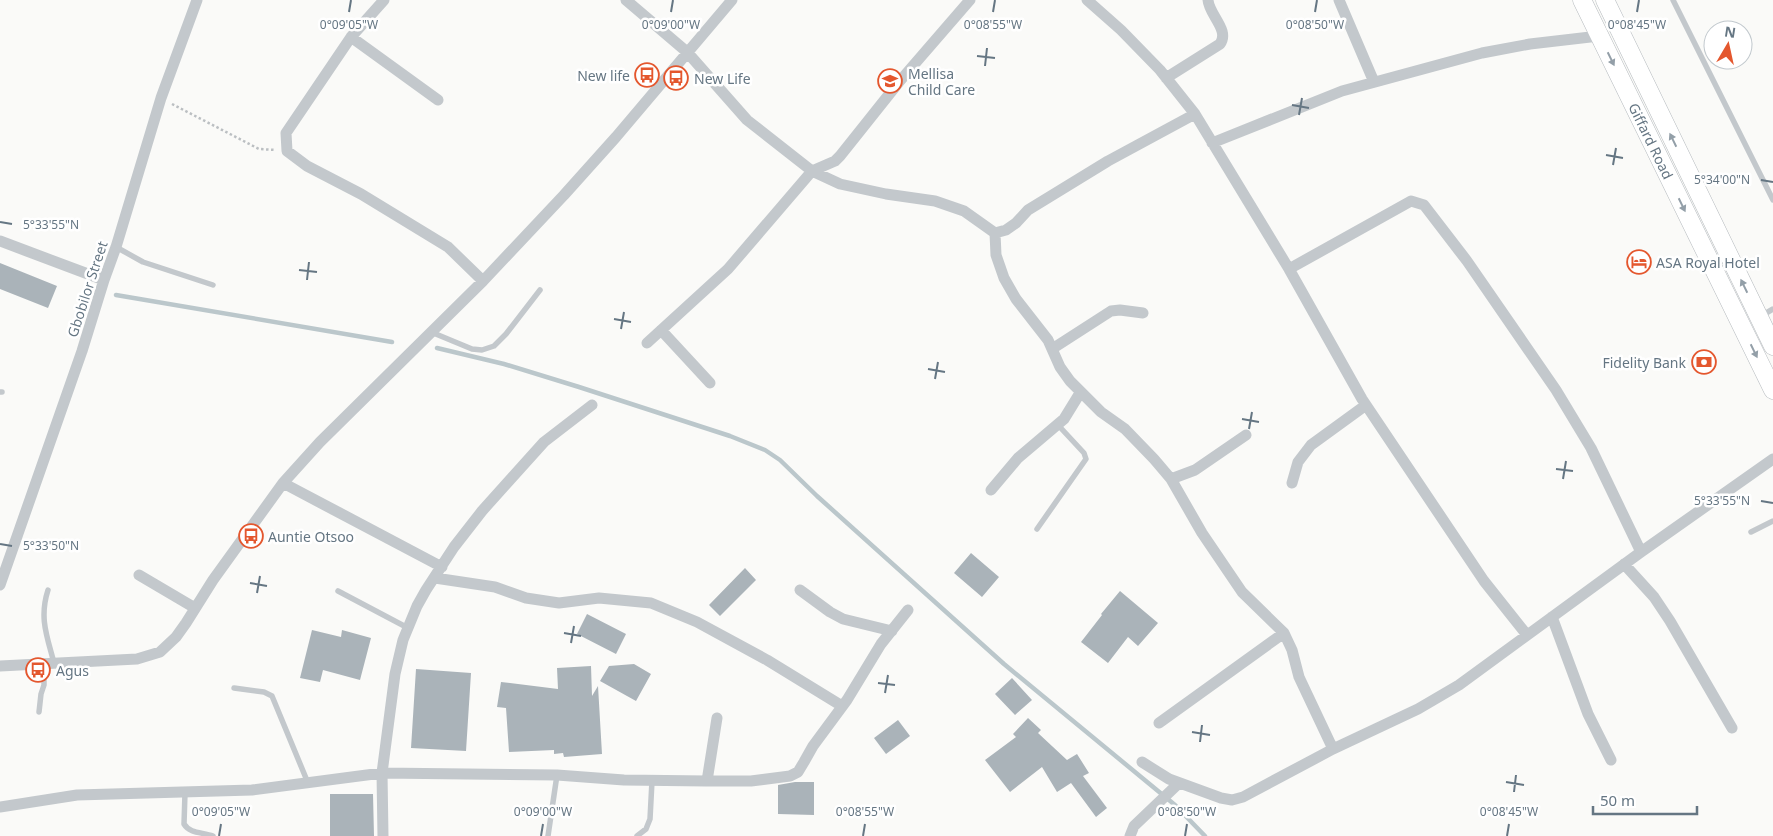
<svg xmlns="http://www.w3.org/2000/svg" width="1773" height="836" font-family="'Noto Sans',sans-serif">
<rect width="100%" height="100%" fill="#fafaf8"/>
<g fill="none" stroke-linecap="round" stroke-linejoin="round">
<path stroke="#bbc7cb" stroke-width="4.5" d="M116,295L392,342
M437,348L504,364L579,387L730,436L765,450L780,460L817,496L1004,664L1175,805L1205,836"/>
</g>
<path fill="#aab3b9" d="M0,263L57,286L48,308L0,289Z
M971,553L999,577L982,597L954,573Z
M745,568L756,580L720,616L709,605Z
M1120,591L1158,623L1138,646L1128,637L1108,663L1081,642L1102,615L1101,614Z
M587,614L626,634L616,654L577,634Z
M312,630L341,637L342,630L371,638L360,680L323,670L320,682L300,678Z
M634,664L651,674L636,701L600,681L609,666Z
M591,666L592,696L598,686L602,754L564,757L563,753L554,754V750L509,752L506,708L497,707L501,682L558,689L557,668Z
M416,669L471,673L466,751L411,748Z
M1012,678L1032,700L1015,715L995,694Z
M1028,718L1041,730L1038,733L1067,760L1077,754L1089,773L1083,776L1107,808L1096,817L1071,783L1057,792L1042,767L1010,792L985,760L1016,737L1013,734Z
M898,720L910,736L886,754L874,738Z
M795,782H814V815L778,814V785Z
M330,794H373L374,836H330Z"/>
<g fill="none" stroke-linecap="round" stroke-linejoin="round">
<g stroke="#b5babe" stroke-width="19">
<path id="primary" d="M1582,0L1773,390
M1605,0L1773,346"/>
</g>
<path stroke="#bbbfc2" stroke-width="2.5" stroke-dasharray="2.5 2.5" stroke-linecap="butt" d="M172,104L259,149L276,150"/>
<path stroke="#c3c8cc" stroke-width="5.5" d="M1673,0L1773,200
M116,247L143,262L213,285
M1761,316L1773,309
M431,332L472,349L482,350L494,346L506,334L540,290
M0,392H2
M1037,529L1086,459L1084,453L1058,425
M1751,532L1773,521
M48,590C39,618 47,636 54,663
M338,591L408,628
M234,688L264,692L272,696L308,783
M39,712L41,694L44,685V664
M185,793L184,824C190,834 203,832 213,836
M548,836L557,775
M637,836L646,829L650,819L652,781"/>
<path stroke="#c3c8cc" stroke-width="11" d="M384,0L351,37L286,133L287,151L307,166L361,194L448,247L483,281
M626,0L687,52L747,120L812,171L840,184L886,194L935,201L964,211L995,233L1006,230L1016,223L1028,210L1108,161L1195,114
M1087,0L1121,30L1160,70L1195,114L1289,269L1362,399L1484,581L1527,635
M1339,0L1374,82
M351,37L438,100
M1166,78L1220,44C1230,30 1209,15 1208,0
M1212,143L1342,91L1482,53L1530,44L1599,36
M995,233L996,255L1004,278L1016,299L1048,340L1060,367L1070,381L1101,412L1125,429L1154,459L1171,479L1202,533L1242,592L1284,633L1292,650L1299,677L1333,749
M0,241L104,280
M1289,269L1411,201L1424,205L1467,261L1556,390L1591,448L1641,552
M661,330L710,383
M647,343L728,269L812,171L835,161L840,156L899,82L970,0
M1052,349L1111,311L1120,310L1143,313
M1171,479L1195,470L1246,435
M283,483L442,567
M1292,483L1298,462L1311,445L1366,405
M991,490L1018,458L1064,419L1080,393
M1624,564L1654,597L1670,621L1732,728
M139,575L195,608
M435,578L495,587L526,598L559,603L599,598L651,603L697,622L767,660L842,706
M0,585L82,351L104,280L116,247L161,98L197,0
M800,590L830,612L843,619L892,631
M1552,617L1588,714L1611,760
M0,666L137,659L160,652L176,637L186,623L213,580L283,483L320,442L483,281L564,195L616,137L732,0
M1159,723L1284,633
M1142,762L1169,779L1221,798L1232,800L1243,797L1333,749L1418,709L1459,685L1641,552L1773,459
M707,781L717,718
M0,807L77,795L252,790L382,773L557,775L624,780L707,781H751L790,776L798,772L804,762L813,746L847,700L881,644L908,610
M383,836L382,773L395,674L403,640L417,606L426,590L454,547L482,511L544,442L592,405
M1130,836L1134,826L1179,783"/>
<use href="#primary" stroke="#fff" stroke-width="18"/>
</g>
<defs><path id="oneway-solid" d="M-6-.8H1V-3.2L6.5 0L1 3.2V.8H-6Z" transform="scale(1.25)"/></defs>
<g fill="#939fa8">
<use href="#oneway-solid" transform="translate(1611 59) rotate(64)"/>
<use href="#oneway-solid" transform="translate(1673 140) rotate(-116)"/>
<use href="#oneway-solid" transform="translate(1682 205) rotate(64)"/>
<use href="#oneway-solid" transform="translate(1744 286) rotate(-116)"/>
<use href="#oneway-solid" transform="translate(1754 351) rotate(64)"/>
</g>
<path fill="none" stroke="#657683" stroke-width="2" d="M349,12L351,0M671,12L673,0M993,12L995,0M1315,12L1317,0M1637,12L1639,0M977,56L995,58M985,66L987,48M1292,105L1309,108M1299,115L1302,98M1606,155L1623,158M1613,165L1616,148M1761,180L1773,182M0,222L12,224M299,270L317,272M307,280L309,262M614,319L631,322M621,329L624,312M928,369L945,372M935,379L938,362M1242,419L1259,422M1249,429L1252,412M1556,469L1573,471M1563,479L1566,461M1761,501L1773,503M0,544L12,546M250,583L267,586M257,593L260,576M564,633L581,636M571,643L574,626M878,683L895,685M885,693L888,675M1192,732L1210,735M1200,742L1202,725M1506,782L1524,785M1514,792L1516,775M219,836L221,824M541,836L543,824M863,836L865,824M1185,836L1187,824M1507,836L1509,824"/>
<defs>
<g id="bus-ring" transform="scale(1.25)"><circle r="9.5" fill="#fff" stroke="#e4572e" stroke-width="1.5"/><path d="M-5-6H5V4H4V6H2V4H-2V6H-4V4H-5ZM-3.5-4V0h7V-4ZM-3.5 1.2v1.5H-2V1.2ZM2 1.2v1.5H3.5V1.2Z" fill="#e4572e"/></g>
<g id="school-ring" transform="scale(1.25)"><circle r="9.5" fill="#fff" stroke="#e4572e" stroke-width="1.5"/><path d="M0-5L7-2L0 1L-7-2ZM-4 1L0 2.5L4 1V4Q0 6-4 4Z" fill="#e4572e"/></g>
<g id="hotel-ring" transform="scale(1.25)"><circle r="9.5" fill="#fff" stroke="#e4572e" stroke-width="1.5"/><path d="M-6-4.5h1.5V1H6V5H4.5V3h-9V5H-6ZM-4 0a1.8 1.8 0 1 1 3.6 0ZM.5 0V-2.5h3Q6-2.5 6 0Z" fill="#e4572e"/></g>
<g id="bank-ring" transform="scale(1.25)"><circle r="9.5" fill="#fff" stroke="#e4572e" stroke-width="1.5"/><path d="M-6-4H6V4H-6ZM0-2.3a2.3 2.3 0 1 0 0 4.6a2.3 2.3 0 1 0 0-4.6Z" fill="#e4572e"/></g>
</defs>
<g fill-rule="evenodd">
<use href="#bus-ring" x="647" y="75"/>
<use href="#bus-ring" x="676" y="78"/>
<use href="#school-ring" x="890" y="81"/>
<use href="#hotel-ring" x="1639" y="262"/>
<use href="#bank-ring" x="1704" y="362"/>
<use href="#bus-ring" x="251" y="536"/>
<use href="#bus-ring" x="38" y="670"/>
</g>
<g text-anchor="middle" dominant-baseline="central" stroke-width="5" stroke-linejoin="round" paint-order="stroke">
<g font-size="14" fill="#657683" stroke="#fff" text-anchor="start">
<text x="908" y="73">Mellisa<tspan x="908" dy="16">Child Care</tspan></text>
<text x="630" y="75" text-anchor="end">New life</text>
<text x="694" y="78">New Life</text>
<text x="1656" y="262">ASA Royal Hotel</text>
<text x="1686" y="362" text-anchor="end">Fidelity Bank</text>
<text x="268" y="536">Auntie Otsoo</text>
<text x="56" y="670">Agus</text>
</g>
<g font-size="14" fill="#657683" stroke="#fff">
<text transform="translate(1651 141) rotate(64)">Giffard Road</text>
<text transform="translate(87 289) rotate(-72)">Gbobilor Street</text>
</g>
</g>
<g font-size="12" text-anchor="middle" fill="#657683" stroke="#fff" stroke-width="5" stroke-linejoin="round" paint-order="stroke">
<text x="349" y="29">0°09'05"W</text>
<text x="671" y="29">0°09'00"W</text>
<text x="993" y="29">0°08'55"W</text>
<text x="1315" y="29">0°08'50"W</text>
<text x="1637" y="29">0°08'45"W</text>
<text x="1722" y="184">5°34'00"N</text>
<text x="51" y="229">5°33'55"N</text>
<text x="1722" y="505">5°33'55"N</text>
<text x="51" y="550">5°33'50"N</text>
<text x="221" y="816">0°09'05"W</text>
<text x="543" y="816">0°09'00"W</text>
<text x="865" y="816">0°08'55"W</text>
<text x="1187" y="816">0°08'50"W</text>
<text x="1509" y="816">0°08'45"W</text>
</g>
<g transform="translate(1728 45) rotate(9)"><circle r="24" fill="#ffffff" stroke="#c1c8cd"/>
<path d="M0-4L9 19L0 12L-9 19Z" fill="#e4572e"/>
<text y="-8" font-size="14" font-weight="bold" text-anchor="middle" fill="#657683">N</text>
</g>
<path d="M1593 806v8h104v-8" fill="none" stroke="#657683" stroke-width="2.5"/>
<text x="1600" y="806" font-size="15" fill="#657683" stroke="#ffffff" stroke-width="4" paint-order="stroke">50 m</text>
</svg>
